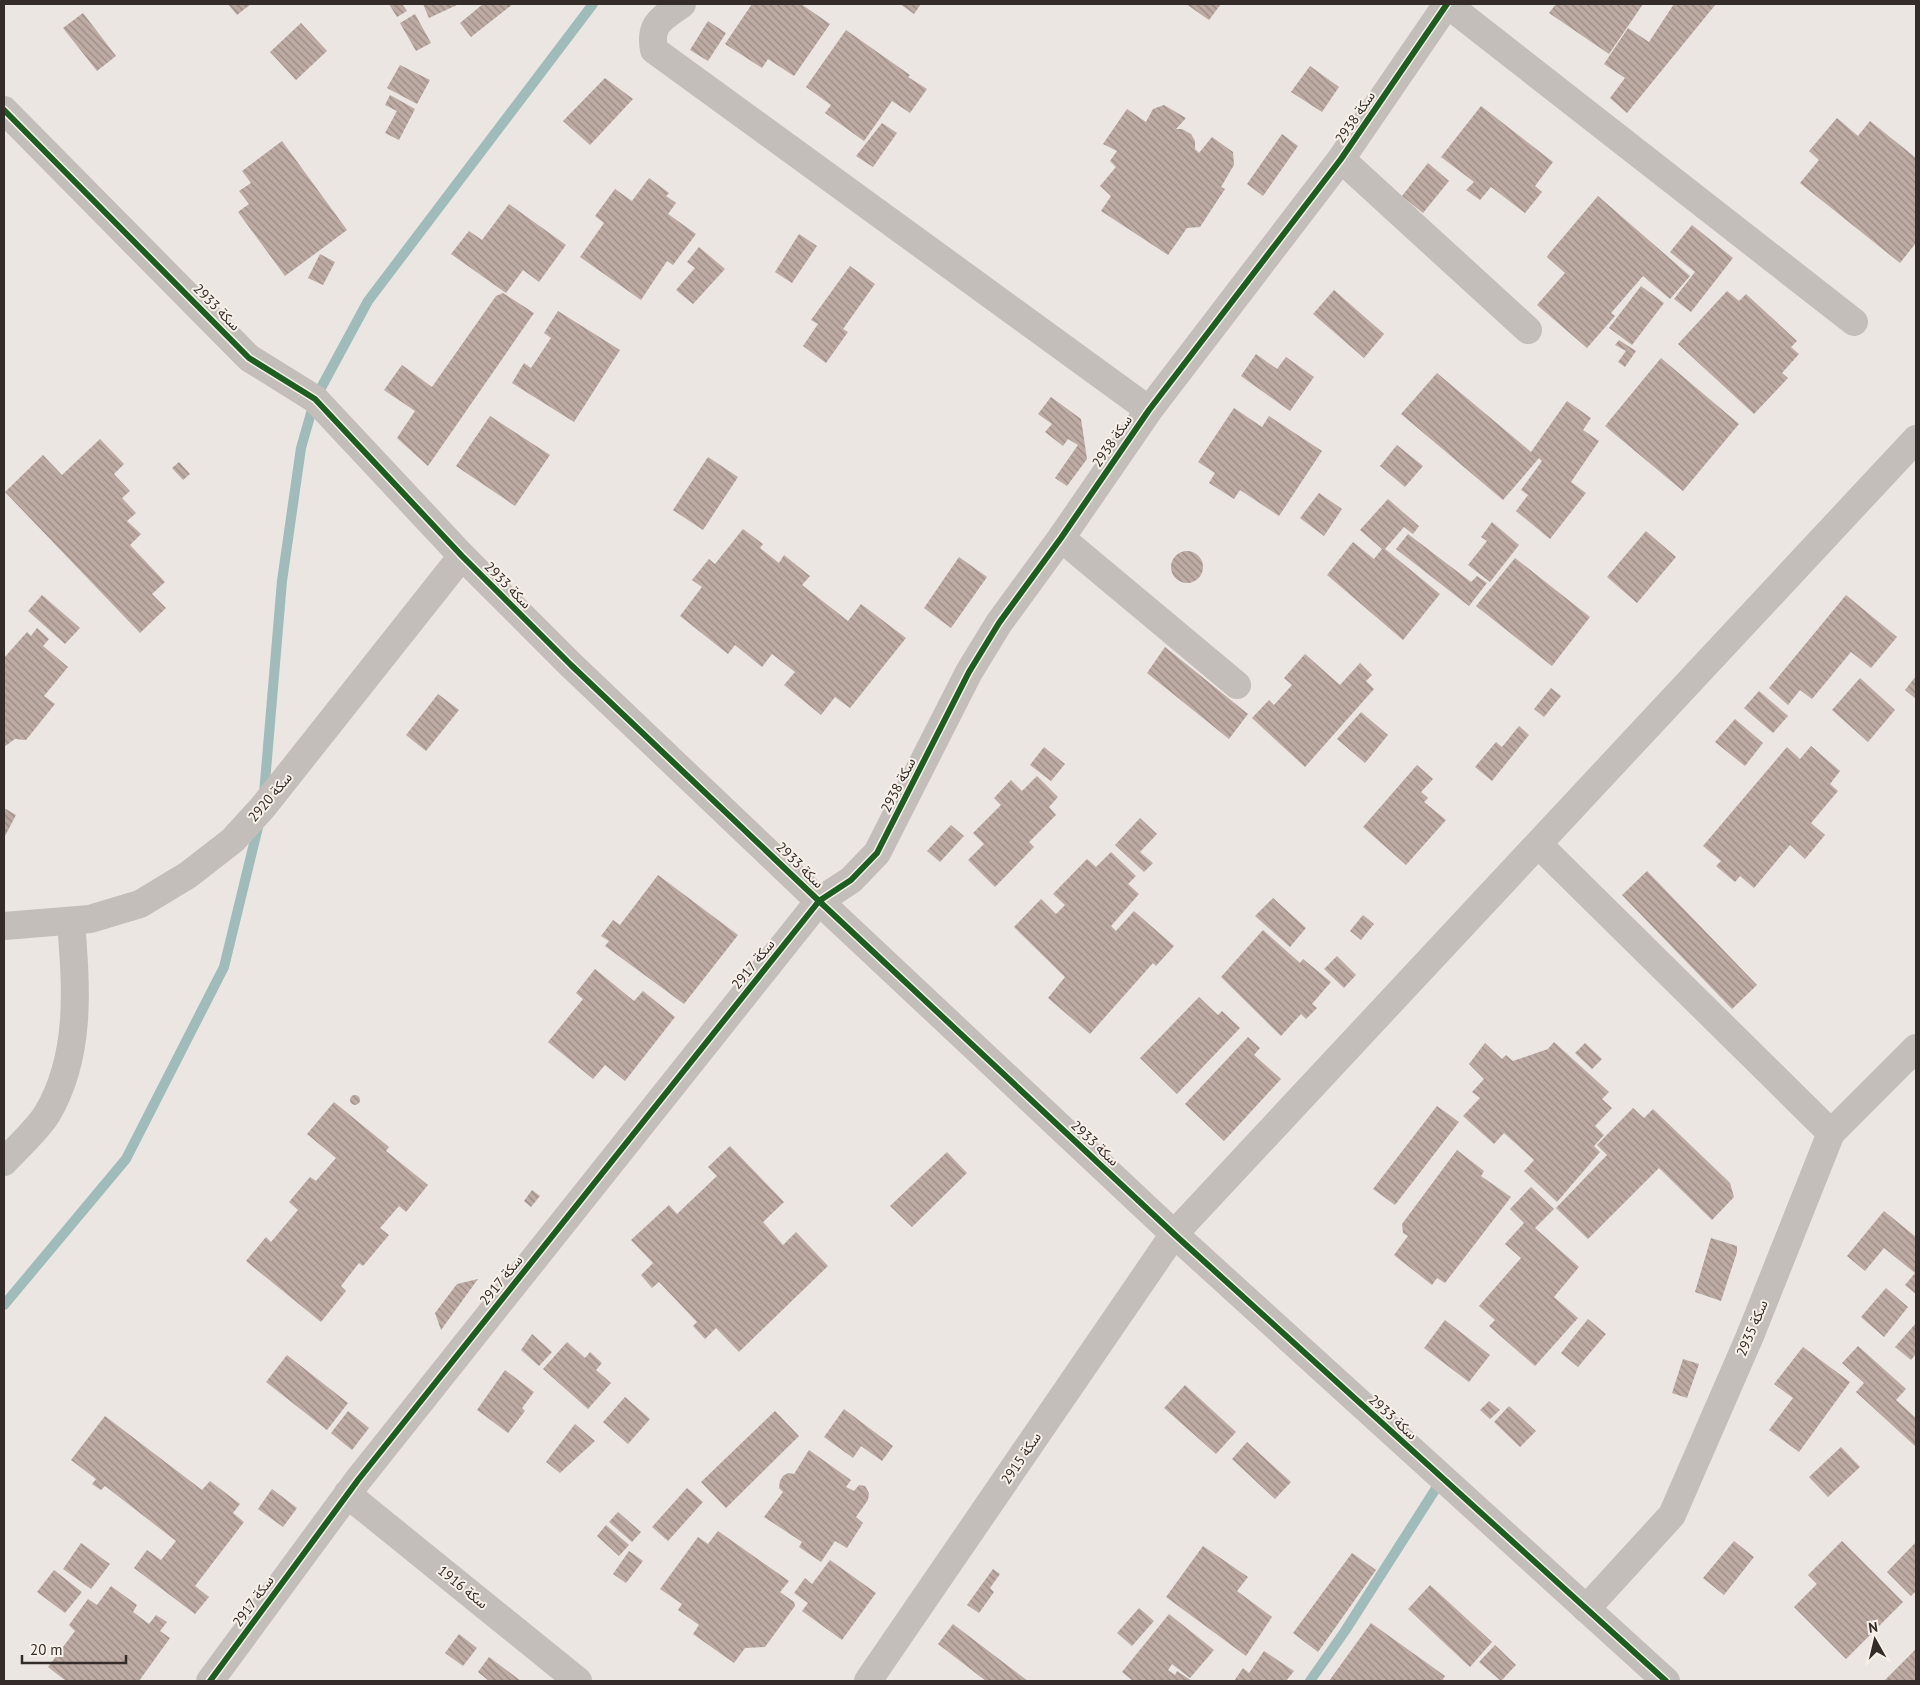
<svg xmlns="http://www.w3.org/2000/svg" width="1920" height="1685" font-family="'PT Sans','Noto Sans Arabic',sans-serif">
<defs>
<pattern id="building-back-hatch" width="6" height="6" patternUnits="userSpaceOnUse" patternTransform="scale(1.25)"><rect width="6" height="6" fill="#bdaba4"/><path d="M-1 5l2 2M0 0l6 6M5-1l2 2" fill="none" stroke="#9a8b86"/></pattern>
</defs>
<rect width="100%" height="100%" fill="#ebe6e1"/>
<g fill="none" stroke-linecap="round" stroke-linejoin="round">
<path stroke="#9fbbba" stroke-width="10" d="M264,794L282,581L301,448L315,399L368,301L593,4
M4,1305L126,1159L224,967L259,823
M1310,1681L1345,1631L1442,1479"/>
</g>
<path fill="url(#building-back-hatch)" d="M228,4H251L237,15Z
M389,4H402L407,11L397,17Z
M423,4H459L429,18Z
M483,4H513L471,37L460,23Z
M752,4H801L830,24L794,76L768,59L762,68L725,44Z
M900,4H921L914,14Z
M1186,4H1221L1209,20Z
M1556,4H1643L1609,54L1549,13Z
M1674,4H1716L1627,113L1610,98L1625,78L1604,64L1628,28L1649,42Z
M83,13L116,56L97,71L63,28Z
M415,14L431,43L416,51L400,23Z
M708,21L726,33L708,61L690,50Z
M301,23L327,51L296,80L270,52Z
M846,30L910,75L908,77L927,89L910,113L892,101L864,141L825,113L831,105L806,87Z
M400,65L430,80L417,104L387,88Z
M1310,66L1339,87L1322,112L1291,92Z
M605,78L633,99L590,145L563,121Z
M390,95L415,109L399,140L385,133L397,111L385,105Z
M1164,105L1186,118L1176,129H1182L1191,134L1195,141V149L1199,153L1212,137L1233,152L1234,165L1221,187L1225,189L1200,227L1187,228L1168,255L1101,211L1111,196L1100,186L1116,167L1110,161L1117,151L1103,144L1127,109L1146,122L1153,109Z
M1481,106L1553,162L1535,186L1542,192L1525,213L1491,187L1480,200L1466,190L1474,182L1441,157Z
M1837,118L1858,136L1870,121L1916,158V243L1900,263L1800,183L1819,160L1809,151Z
M882,123L897,133L873,167L856,156Z
M1282,134L1298,146L1263,196L1247,184Z
M282,141L347,230L285,276L238,212L249,204L239,191L251,183L242,171Z
M1428,163L1449,181L1423,213L1402,196Z
M649,178L669,193L666,196L676,203L668,214L696,234L673,265L667,261L641,300L580,257L604,223L595,216L615,189L632,201Z
M1598,196L1690,276L1670,299L1643,276L1611,313L1615,316L1587,348L1537,305L1565,273L1547,257L1548,255Z
M509,204L566,245L539,282L523,270L506,293L451,254L469,231L482,240Z
M1692,225L1733,258L1691,312L1674,299L1695,272L1670,252Z
M799,234L817,246L792,283L775,272Z
M699,247L725,269L693,304L676,290L695,268L687,262Z
M320,254L335,262L323,285L308,278Z
M850,266L875,284L843,329L848,332L826,363L803,346L818,324L811,320Z
M1641,286L1664,303L1632,345L1609,328Z
M1334,290L1384,334L1364,358L1313,314Z
M1727,291L1739,301L1746,294L1797,341L1791,347L1799,354L1782,373L1788,378L1754,414L1678,344Z
M503,293L534,313L428,466L397,438L415,411L384,390L402,365L432,387L496,296Z
M558,311L620,350L574,422L512,383L524,363L531,368L551,338L544,333Z
M1619,340L1636,351L1625,367L1618,362L1626,351L1615,345Z
M1256,354L1277,369L1286,357L1314,377L1290,411L1241,376Z
M1661,358L1739,424L1683,491L1605,426Z
M1437,373L1531,452L1567,401L1591,418L1583,430L1599,441L1571,482L1586,493L1550,539L1516,511L1528,495L1521,490L1542,461L1539,458L1503,500L1401,414Z
M1051,397L1081,419L1087,459L1067,486L1055,478L1078,445L1068,439L1063,446L1045,432L1052,424L1038,414Z
M1234,408L1262,427L1269,416L1322,451L1279,516L1240,490L1234,499L1209,483L1215,473L1198,462Z
M490,416L550,455L515,506L456,466Z
M100,439L124,464L114,474L130,491L122,498L136,513L127,521L141,534L130,545L165,582L152,594L166,608L140,633L5,492L43,455L62,475Z
M1397,445L1423,466L1405,487L1380,466Z
M708,457L738,477L703,530L673,510Z
M179,462L190,474L183,480L172,468Z
M1319,493L1342,509L1324,536L1300,518Z
M1388,499L1419,526L1413,534L1404,527L1385,549L1440,594L1403,640L1327,575L1353,542L1374,559L1382,549L1360,530Z
M1492,522L1519,545L1490,582L1468,565L1487,541L1481,537Z
M743,529L763,544L760,548L779,563L784,555L810,576L802,585L848,621L861,604L906,638L850,708L835,697L821,715L784,685L795,672L772,654L762,667L735,645L728,654L680,616L702,587L692,580L709,559L715,564Z
M1646,531L1676,557L1637,603L1607,577Z
M1408,534L1471,582L1477,576L1487,583L1469,606L1396,549Z
M1171 567a16 16 0 1 1 32 0a16 16 0 1 1-32 0Z
M959,557L987,577L951,628L924,608Z
M1515,558L1590,617L1552,666L1476,606Z
M42,595L80,628L65,644L28,611Z
M1846,595L1897,637L1871,668L1851,652L1812,699L1800,690L1788,705L1769,688Z
M37,628L49,639L43,646L68,667L44,696L55,704L26,740L15,739L4,747V658L27,632L31,636Z
M1165,647L1248,714L1229,739L1147,673Z
M1305,654L1340,685L1360,663L1372,675L1366,681L1374,689L1305,767L1252,718L1269,700L1274,705L1292,685L1284,678Z
M1916,676V699L1905,690Z
M1860,678L1895,710L1868,742L1832,710Z
M1551,688L1561,696L1544,717L1534,709Z
M1759,691L1788,716L1773,733L1744,708Z
M438,694L459,710L426,751L406,735Z
M1361,712L1388,735L1365,763L1337,739Z
M1735,719L1763,743L1745,766L1715,742Z
M1519,726L1529,735L1492,781L1475,767L1496,742L1502,747Z
M1811,746L1840,771L1830,784L1838,791L1811,823L1825,835L1805,859L1790,845L1754,888L1740,876L1735,882L1716,866L1721,861L1703,846L1787,747L1800,759Z
M1044,747L1065,764L1051,781L1030,765Z
M1417,765L1433,779L1421,792L1428,798L1424,802L1446,820L1406,865L1363,827Z
M1037,776L1058,797L1049,807L1056,815L1029,842L1034,847L995,887L968,860L984,844L973,833L1001,805L994,798L1011,780L1022,791Z
M4,808L16,815L4,838Z
M1140,818L1157,834L1140,852L1153,863L1144,872L1115,845Z
M951,825L964,836L940,862L927,851Z
M1111,852L1136,876L1128,884L1139,894L1111,926L1116,931L1134,911L1174,946L1156,966L1153,963L1090,1034L1048,998L1065,977L1014,927L1041,899L1056,914L1065,905L1053,894L1087,859L1096,867Z
M1647,871L1757,985L1732,1009L1622,895Z
M658,875L738,935L684,1004L605,946L609,941L601,936L613,920L620,925Z
M1273,898L1306,928L1290,947L1255,916Z
M1363,915L1374,924L1361,940L1350,931Z
M1263,930L1300,963L1303,959L1331,982L1312,1004L1317,1008L1306,1019L1301,1014L1281,1036L1221,977Z
M1337,956L1356,975L1344,988L1324,969Z
M595,969L634,1001L643,991L675,1017L625,1081L605,1065L593,1079L548,1042L583,999L576,993Z
M1199,997L1218,1015L1222,1011L1240,1028L1177,1094L1140,1058Z
M1248,1037L1260,1048L1254,1055L1281,1079L1224,1141L1185,1104Z
M1554,1042L1609,1092L1602,1099L1612,1108L1595,1126L1604,1135L1594,1146L1600,1152L1557,1202L1524,1171L1534,1160L1504,1133L1494,1144L1463,1116L1480,1098L1472,1092L1484,1079L1469,1064L1485,1043L1502,1059L1506,1055L1513,1061L1548,1049Z
M1585,1043L1602,1059L1592,1069L1575,1053Z
M350 1100a5 5 0 1 1 10 0a5 5 0 1 1-10 0Z
M334,1102L389,1147L386,1151L428,1185L406,1212L399,1206L380,1228L389,1235L363,1266L359,1263L341,1286L346,1291L321,1322L246,1261L266,1237L271,1242L298,1210L289,1202L310,1177L316,1181L336,1158L307,1134Z
M1437,1106L1459,1122L1395,1205L1373,1189Z
M1633,1108L1644,1118L1653,1109L1730,1183L1734,1197L1712,1220L1659,1168L1588,1239L1556,1208L1607,1155L1597,1145Z
M730,1146L784,1202L763,1222L783,1245L796,1232L828,1266L739,1352L716,1328L705,1339L693,1326L697,1322L659,1282L652,1288L641,1275L653,1263L631,1240L669,1205L677,1214L717,1176L708,1167Z
M1457,1150L1484,1171L1481,1176L1511,1197L1445,1283L1437,1278L1432,1285L1394,1255L1408,1236L1403,1233L1402,1224Z
M947,1152L967,1173L912,1227L890,1206Z
M1531,1187L1554,1209L1535,1228L1579,1267L1554,1297L1578,1318L1535,1366L1489,1326L1495,1320L1479,1306L1521,1258L1505,1244L1524,1223L1510,1209Z
M532,1190L540,1196L531,1207L524,1201Z
M1884,1211L1916,1237V1294L1905,1285L1915,1273L1884,1248L1865,1271L1847,1256Z
M1711,1238L1737,1246V1252L1721,1301L1695,1292Z
M478,1279L441,1330L435,1313L457,1284Z
M1886,1288L1908,1307L1884,1337L1861,1317Z
M1588,1319L1606,1334L1578,1367L1561,1353Z
M1445,1320L1490,1355L1469,1382L1424,1348Z
M1916,1323V1354L1911,1360L1895,1347Z
M532,1334L552,1352L539,1366L521,1350Z
M567,1342L585,1358L590,1352L602,1363L596,1370L611,1383L588,1409L543,1369Z
M1858,1346L1906,1389L1896,1400L1916,1418V1447L1856,1392L1864,1383L1842,1363Z
M1803,1347L1850,1382L1799,1452L1769,1430L1793,1398L1774,1384Z
M287,1355L348,1403L327,1430L266,1382Z
M1683,1359L1699,1364L1687,1398L1672,1393Z
M505,1370L534,1392L522,1408L525,1411L508,1433L477,1410Z
M1185,1385L1236,1432L1216,1454L1164,1408Z
M625,1397L650,1419L628,1444L603,1422Z
M1489,1401L1500,1410L1490,1419L1480,1410Z
M1509,1406L1536,1431L1520,1447L1494,1422Z
M844,1409L893,1446L882,1461L861,1446L853,1458L824,1437Z
M348,1411L369,1428L352,1450L331,1433Z
M775,1411L799,1436L726,1508L701,1482Z
M105,1416L202,1490L210,1481L240,1504L233,1513L244,1522L195,1586L209,1597L195,1614L134,1568L147,1550L161,1560L176,1541L105,1486L101,1490L92,1484L96,1479L71,1460Z
M575,1424L595,1441L560,1473L546,1462Z
M1247,1442L1291,1482L1275,1499L1232,1459Z
M1841,1447L1860,1467L1828,1497L1809,1477Z
M809,1450L851,1480L846,1487L854,1491L859,1485L865,1486L869,1493L868,1500L856,1517L863,1523L847,1548L835,1541L821,1562L799,1547L802,1542L764,1517L783,1492L779,1488L780,1481L783,1476L788,1473L794,1474Z
M687,1488L703,1502L668,1541L652,1527Z
M272,1489L297,1508L283,1527L258,1509Z
M618,1512L641,1532L632,1542L609,1522Z
M606,1525L629,1545L619,1556L597,1536Z
M718,1531L789,1581L780,1592L794,1602L795,1606L765,1647L745,1648L734,1663L693,1634L699,1625L678,1610L682,1604L660,1589L698,1537L708,1544Z
M1734,1541L1754,1557L1724,1595L1703,1578Z
M1842,1541L1903,1602L1846,1659L1794,1607L1817,1584L1808,1575Z
M1916,1542V1591L1911,1596L1887,1572Z
M81,1543L110,1564L91,1589L63,1569Z
M1203,1546L1248,1577L1237,1591L1272,1617L1246,1656L1166,1597Z
M629,1551L643,1561L626,1583L613,1574Z
M1352,1553L1376,1570L1318,1652L1293,1633Z
M830,1560L876,1593L842,1640L802,1611L808,1603L794,1593L805,1578L812,1584Z
M993,1569L1000,1574L990,1588L994,1592L979,1613L967,1605Z
M54,1570L82,1592L65,1613L37,1592Z
M1430,1585L1492,1642L1470,1667L1408,1609Z
M111,1586L137,1605L133,1612L149,1624L156,1615L167,1622L160,1631L170,1638L139,1681H66L48,1667L75,1631L69,1625L88,1599L97,1605Z
M1139,1608L1154,1621L1132,1646L1117,1633Z
M1169,1614L1214,1650L1190,1678L1172,1664L1168,1670L1175,1675L1177,1671L1192,1681H1133L1122,1672Z
M1371,1623L1445,1676L1442,1681H1329Z
M953,1624L1028,1681H986L938,1644Z
M459,1634L477,1648L463,1666L445,1653Z
M1495,1645L1516,1665L1501,1681L1479,1662Z
M1916,1648V1681H1884L1913,1652Z
M1264,1651L1294,1671L1286,1681H1234L1243,1668L1249,1673Z
M489,1657L521,1681H489L478,1672Z"/>
<g fill="none" stroke-linecap="round" stroke-linejoin="round">
<path stroke="#c4beba" stroke-width="28" d="M682,4C662,19 649,23 654,50L1149,410
M1447,4L1854,322
M1341,159L1528,330
M1061,538L1237,685
M1538,844L1831,1133
M4,926L90,919L140,904L188,875L233,840L263,807L462,556
M4,1162C16,1149 38,1129 47,1114C82,1055 76,986 71,921
M347,1494L578,1681
M1586,1609L1672,1515L1750,1336L1831,1133L1916,1048
M210,1681L358,1480L819,901L851,880L877,853L969,672L999,623L1061,538L1149,410L1341,159L1447,4
M868,1681L1174,1234L1916,439"/>
<path stroke="#c4beba" stroke-width="28" d="M4,110L249,358L315,399L462,556L571,665L819,901L1174,1234L1666,1681"/>
<g stroke="#f7f0e8" stroke-width="9">
<path id="cycleway" d="M4,110L249,358L315,399L462,556L571,665L819,901L1174,1234L1666,1681
M210,1681L358,1480L819,901L851,880L877,853L969,672L999,623L1061,538L1149,410L1341,159L1447,4"/>
</g>
<use href="#cycleway" stroke="#1b5e20" stroke-width="6"/>
</g>
<g text-anchor="middle" dominant-baseline="central" stroke-width="4" stroke-linejoin="round" paint-order="stroke">
<g font-size="14" fill="#342c29" stroke="#f7f0e8">
<text transform="translate(1355 117) rotate(-56)">سكة 2938</text>
<text transform="translate(217 307) rotate(45)">سكة 2933</text>
<text transform="translate(1112 441) rotate(-56)">سكة 2938</text>
<text transform="translate(508 585) rotate(45)">سكة 2933</text>
<text transform="translate(898 785) rotate(-63)">سكة 2938</text>
<text transform="translate(270 797) rotate(-50)">سكة 2920</text>
<text transform="translate(800 865) rotate(44)">سكة 2933</text>
<text transform="translate(753 964) rotate(-51)">سكة 2917</text>
<text transform="translate(1095 1143) rotate(43)">سكة 2933</text>
<text transform="translate(501 1280) rotate(-51)">سكة 2917</text>
<text transform="translate(1752 1328) rotate(-67)">سكة 2935</text>
<text transform="translate(1393 1417) rotate(42)">سكة 2933</text>
<text transform="translate(1021 1458) rotate(-56)">سكة 2915</text>
<text transform="translate(463 1587) rotate(39)">سكة 1916</text>
<text transform="translate(253 1601) rotate(-54)">سكة 2917</text>
</g>
</g>
<rect width="1920" height="1685" fill="none" stroke="#342c29" stroke-width="10"/>
<g transform="translate(1875 1640) rotate(352)" stroke="#f7f0e8" stroke-width="4" paint-order="stroke">
<path d="M0-4L9 19L0 12L-9 19Z" fill="#342c29"/>
<text y="-8" font-size="14" font-weight="bold" text-anchor="middle" fill="#342c29">N</text>
</g>
<path d="M22 1655v8h104v-8" fill="none" stroke="#342c29" stroke-width="2.5"/>
<text x="30" y="1655" font-size="15" fill="#342c29" stroke="#f7f0e8" stroke-width="4" paint-order="stroke">20 m</text>
</svg>
